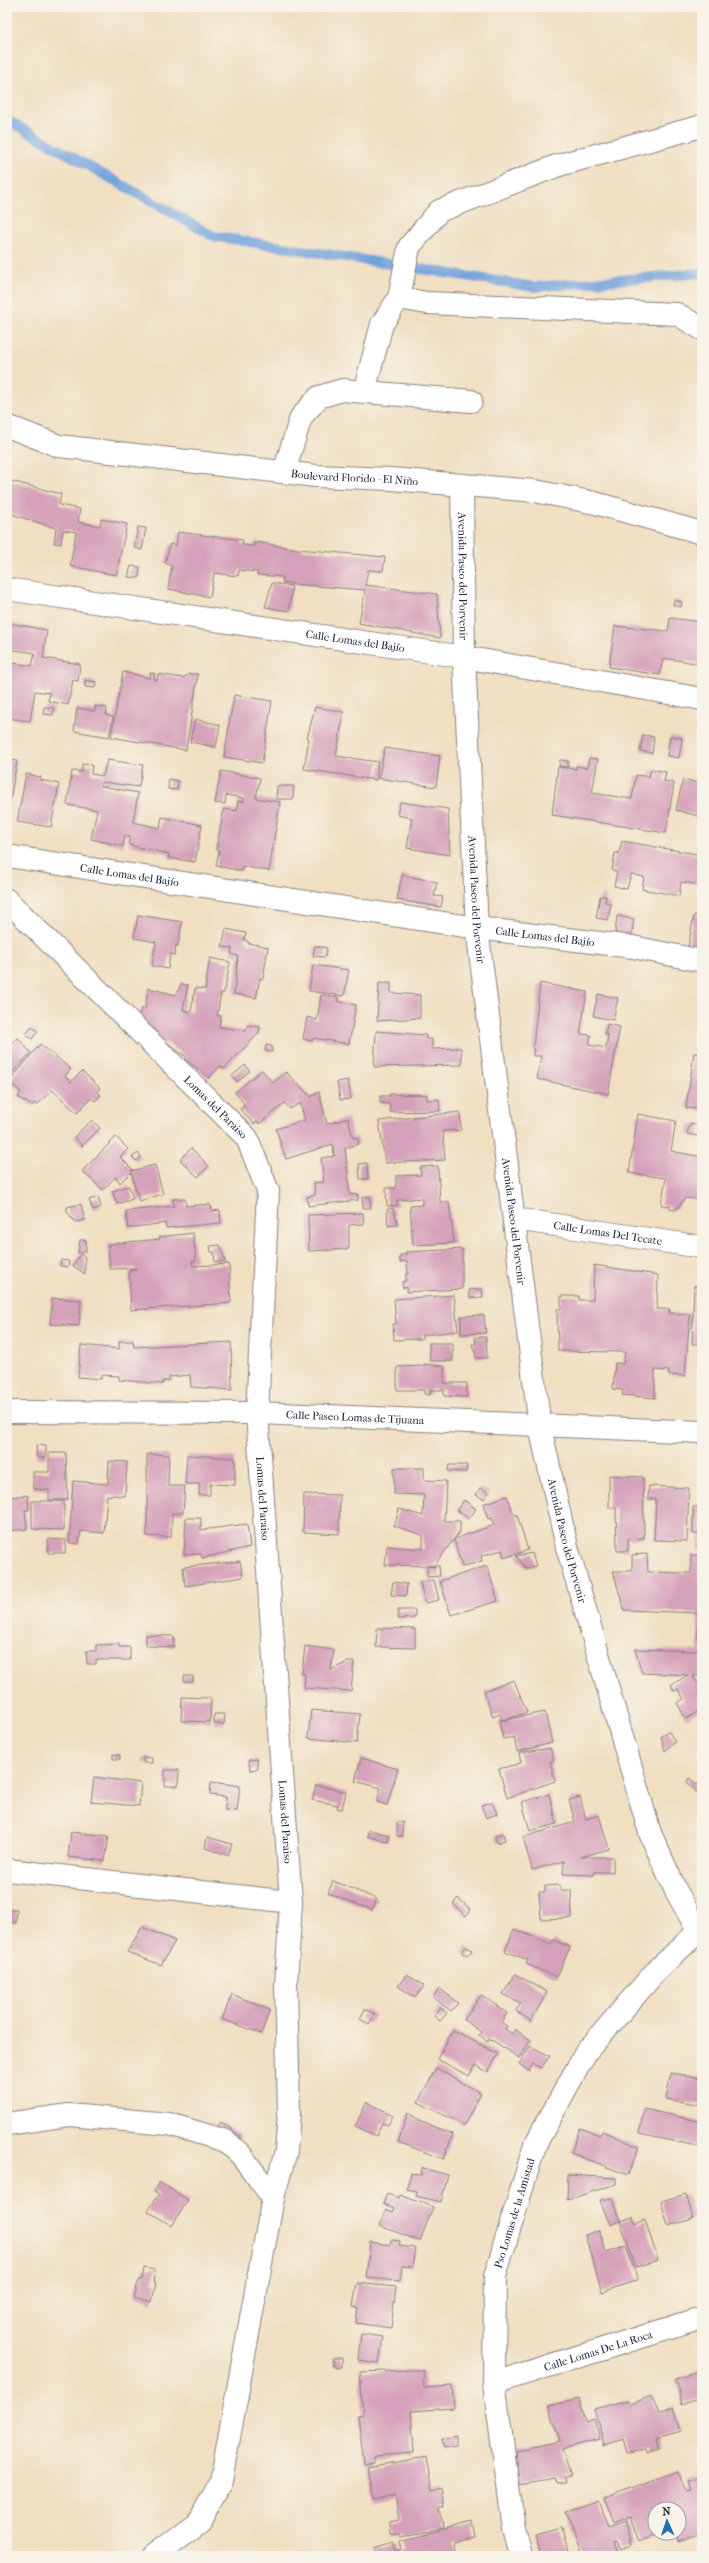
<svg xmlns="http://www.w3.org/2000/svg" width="709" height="2563" font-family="'IM FELL French Canon',serif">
<rect width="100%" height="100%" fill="#f7f3e8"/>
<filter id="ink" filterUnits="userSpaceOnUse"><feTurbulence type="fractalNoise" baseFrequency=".025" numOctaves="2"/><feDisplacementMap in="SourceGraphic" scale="8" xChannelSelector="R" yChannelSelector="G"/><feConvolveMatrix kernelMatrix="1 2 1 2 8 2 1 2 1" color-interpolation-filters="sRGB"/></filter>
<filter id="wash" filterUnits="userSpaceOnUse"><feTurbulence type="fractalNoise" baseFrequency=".012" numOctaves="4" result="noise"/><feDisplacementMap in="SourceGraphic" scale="16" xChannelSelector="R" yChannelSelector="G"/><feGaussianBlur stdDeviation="0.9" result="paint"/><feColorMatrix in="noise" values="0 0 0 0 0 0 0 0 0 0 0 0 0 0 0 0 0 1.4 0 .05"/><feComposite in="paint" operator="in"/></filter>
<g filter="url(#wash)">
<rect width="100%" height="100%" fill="#f0dfc1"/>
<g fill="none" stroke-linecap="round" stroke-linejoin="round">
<path stroke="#72a0db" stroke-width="10" d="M7,120L213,236L534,287L702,273"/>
</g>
<g id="blocks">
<path fill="#d5a0b9" d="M7,480L61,494L59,505L80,509L78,522L100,526L101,519L127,524L116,575L70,566L76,532L63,530L61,544L54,543L56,528L7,513Z
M138,527L146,528L142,550L134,548Z
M178,532L243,540L242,545L254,546L255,542L298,549L385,557L383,571L368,570L365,585L437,594L440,638L359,623L365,590L293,584L282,582L283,577L257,575V572L239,570L238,576L214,573L210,597L168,589L172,566L165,563L170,544L176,546Z
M131,566L140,567L139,578L128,577Z
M272,583L292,586L289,611L265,607Z
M674,600L682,602L681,607L673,605Z
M670,618L702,622V664L663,658L660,675L609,667L615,626L668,631Z
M9,623L47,630L43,658L80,664L78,681L73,680L68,705L48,701L50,693L35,691L30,721L7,718V662L32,666L35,653L7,649Z
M123,672L150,678V673L155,674L154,679L157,680L158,674L183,678L189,674H198L186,750L111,737Z
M85,680L96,682L95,688L85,687Z
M234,695L272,701L262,763L224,757Z
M95,706L107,708L106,715L113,717L109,737L74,731L77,708L95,711Z
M44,707L54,708L53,715L43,714Z
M315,707L344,712L336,756L378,762L376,780L304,769L309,739H307Z
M195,719L220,725L216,747L190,742Z
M643,735L654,737L652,753L640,751Z
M670,736L682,738L679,758L667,756Z
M385,748L440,756L436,787L378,778Z
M589,758L598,759L592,793L632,799L636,775L649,777L651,769L666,772L664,781L674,783L666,833L552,815L558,767L576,769V766L587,768Z
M7,759L17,761L9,806H7Z
M107,760L143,765L139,787L102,782L101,786L138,793L133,822L160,828L162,817L202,825L195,862L168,858L169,854L129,845L130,837L125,835L123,846L91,839L97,810L67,805L72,771L82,772V764L92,765L91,774L103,776Z
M560,760L568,761V767L559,766Z
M221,771L260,778L256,798L280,802L269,871L242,866V871L216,866L219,850H216L224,809L237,811L238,801L244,802V798L226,795L225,804L215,803Z
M26,774L41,777L40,780L59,784L51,827L17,822Z
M169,779L178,781L177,790L168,789Z
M683,779L702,784V817L676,810Z
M277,786H294L293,799H276Z
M400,802L448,809L450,855L407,848L412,818L397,815Z
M622,841L702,855V885L681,882L679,896L642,889L644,877L631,874L627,889L614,886L617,872L612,870L615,853H619Z
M402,875L437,882L434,896L443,897L441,907L397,900Z
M600,896H606L605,902L611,904L608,920L596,918Z
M138,915L182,922L178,946L176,945L175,955L170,954L168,969L152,966L156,942L134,938Z
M694,915L702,916V950L687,952Z
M617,916L634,919L631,937H617V933H615Z
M226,929L246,933L244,940L248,941V943L268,947L263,979L260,978L256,998L234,994L238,956L231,954L232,948L222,947Z
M315,946L327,948L325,957L313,956Z
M210,958L230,962L224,993H221L217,1016H221L219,1027L246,1031L247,1025L260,1027L259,1033L224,1069L220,1066L209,1078L185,1059L187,1057L182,1054L166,1042L165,1044L136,1021L142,1008L145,1009L148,988L176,995L181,984L188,985L183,1010L191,1012L195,988L205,989Z
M313,965L349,970L344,996L309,991Z
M379,983H391V993L420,995V1018L377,1021Z
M540,983L587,992L580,1034L591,1035L589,1045L606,1048L608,1035L605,1034L607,1024L620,1027L608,1094L537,1079L541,1056H533L534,1037Z
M598,994L618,998L613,1020L593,1016Z
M321,995L338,997L337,1001L356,1005L349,1044L313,1038L312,1041L303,1039L307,1017L317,1020Z
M32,1027L38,1031L32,1039L26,1034Z
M376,1031L426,1035V1039H432V1049L461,1048L462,1065L374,1067Z
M18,1038L31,1053L7,1078V1046Z
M40,1044L71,1069L65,1076L71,1082L82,1071L100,1088L97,1092L101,1095L95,1101L91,1098L77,1113L52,1090L37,1105L34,1103L32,1106L18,1097L21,1092L9,1082Z
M266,1045L272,1046V1052L265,1051Z
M694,1053L702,1054V1110L686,1108Z
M245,1065L250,1071L237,1082L232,1076Z
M262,1070L273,1083L286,1072L311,1097L319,1092L327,1124L348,1118L353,1138L357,1137L359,1144L345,1148L350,1195L358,1194V1200L308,1206L307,1197L315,1195L314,1183L324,1182L321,1158L334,1156L333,1144L286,1159L276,1129L305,1120L300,1103L290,1109L285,1103L259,1124L258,1121L254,1124L240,1109L245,1105L235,1092Z
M348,1080L351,1099L340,1100L337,1082Z
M390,1094L427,1095V1100L439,1099L440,1111L390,1112V1104L380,1103V1096H390Z
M460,1112L461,1130L443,1131L445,1160L385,1163L379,1121Z
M638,1114L676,1121L671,1151L702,1157V1200L685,1198L676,1210L670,1209V1206L661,1205L666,1178L629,1173Z
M92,1120L100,1128L82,1146L74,1137Z
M690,1123L701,1125L698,1136L687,1134Z
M116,1137L128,1149L120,1157L133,1170L131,1171L155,1165L163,1194L139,1201L131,1172L120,1183L115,1177L103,1190L82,1171Z
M191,1148L209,1166L198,1177L180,1160Z
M138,1153L141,1157L136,1161L132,1157Z
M367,1163L368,1179H360L359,1164Z
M438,1166L440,1202H449L454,1243L413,1245L410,1206L422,1205V1198L397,1200V1206H387L386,1188H396V1176L421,1175L420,1167Z
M129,1186L133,1199L117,1204L112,1191Z
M370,1196L371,1208H363L362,1197Z
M98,1197L101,1207L93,1210L89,1200Z
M173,1199H185L186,1206L210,1204L213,1211L220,1210L221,1223L166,1228L165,1223L128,1228L126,1211L174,1206Z
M81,1204L85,1220L75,1222L67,1212V1207Z
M393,1208L398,1225L388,1226L387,1209Z
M363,1213L364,1224L349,1225V1249L309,1251L308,1215Z
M193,1233L196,1261H192L193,1266L229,1264L231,1303L131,1310L129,1271L136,1270V1268L110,1269L108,1244L160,1239L159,1237Z
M80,1240H86V1252L78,1253Z
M220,1245L225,1261L215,1262L214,1252H211L210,1246Z
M462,1249V1289L407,1292V1287L403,1288L402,1282L406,1281V1274H408L407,1261L400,1262V1255H406V1252Z
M80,1254L85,1257V1274L73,1266Z
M61,1260L69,1261L68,1267L60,1266Z
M594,1265L658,1275L657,1309H670L669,1313L690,1314L685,1376L668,1375L669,1371L655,1370V1398L622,1395L623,1390L613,1389L615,1363L623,1364L625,1352L558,1351L557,1309H561V1296H579V1300H593Z
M694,1286H702V1344H692Z
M482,1289L483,1297L470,1298L469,1290Z
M454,1295L458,1331L422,1335V1339L394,1340L393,1324H396L394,1299Z
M52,1298L81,1300L79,1326L50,1324Z
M484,1315L486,1333L461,1334V1316Z
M475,1337H486L487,1358H476L475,1349H473L472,1344H476Z
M119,1341H133L134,1347L231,1342L232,1390L191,1387L190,1375L169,1377V1381H163V1384L119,1380V1376L101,1375V1379L78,1377L81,1345L119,1349Z
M429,1343H453V1361H430Z
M424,1364L444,1366V1383H467V1397L444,1396V1390H430V1395L424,1394V1390H397V1367L424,1366Z
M36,1445L46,1446V1458H37Z
M49,1453H66L68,1500H49V1490L33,1489V1472H49Z
M147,1454L169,1455L168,1486H185L183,1513H172L171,1537L147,1536Z
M187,1455L235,1458V1485L210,1484V1495H199V1484H185Z
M109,1461L127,1462L125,1496L107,1495L104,1533L81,1531L79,1544L69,1543L73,1481L108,1484Z
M449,1465H467L466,1472L448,1471Z
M394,1468H424V1480L446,1481L444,1521H460V1531L434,1566L385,1565L387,1546L423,1549V1535L394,1526L399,1509L423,1516L424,1495L394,1494Z
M609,1475L643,1477L644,1538L628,1539V1551H617L616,1508H609Z
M649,1486L689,1488L687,1541L654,1540L656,1499H648Z
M480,1488L489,1492L484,1499L476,1495Z
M304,1494L340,1495L339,1534L303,1532Z
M28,1495L29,1510H25L27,1529L7,1531V1497Z
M507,1496L512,1511L515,1515H517L528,1550L504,1558L502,1550L481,1556L482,1561L462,1567L454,1539L494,1525L492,1518L488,1519L483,1504Z
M464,1500L476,1509L469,1519L457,1510Z
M32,1501H64V1530L32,1529Z
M693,1507H702V1551H699V1534H693Z
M186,1518H201V1530L247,1524L250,1547L202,1558L201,1554L184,1555Z
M48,1539L66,1540L65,1553H48Z
M532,1553L536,1566L526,1568L516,1556Z
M647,1554L648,1572L687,1573H691V1555H702V1676H693L701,1688L702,1709L686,1719L677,1703L684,1699L678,1689L674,1691L671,1685L688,1675L642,1673L635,1649L698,1651V1613L624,1610L613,1571H632V1555Z
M240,1561L243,1577L185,1586L183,1567Z
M439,1566L440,1576L427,1577V1567Z
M487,1566L498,1601L451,1615L440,1581Z
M434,1580L439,1600L425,1603L420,1582Z
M393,1582L407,1584L406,1596L391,1595Z
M398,1610H415V1618L398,1619Z
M377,1628L415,1629V1648L376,1647Z
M146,1635L174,1636V1647L146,1646Z
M119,1644V1647H130V1660H96V1664H87L86,1651H96V1645Z
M305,1646L334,1650L331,1670L348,1662H354L351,1691L304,1688L305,1674L302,1673Z
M184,1676H193V1682H184Z
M514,1680L527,1713L502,1720L500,1714L493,1717L484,1691Z
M182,1697L211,1698L210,1722L181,1721Z
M311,1710L360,1714L357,1743L308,1738Z
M545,1712L552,1743L517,1752L514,1737L503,1739L499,1721Z
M214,1714H225L224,1724H214Z
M668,1731L675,1741L665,1751L661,1736Z
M550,1748L554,1761H550L555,1781L507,1798L499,1769L521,1763L519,1753Z
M113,1754L120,1755V1759H113Z
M143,1757L152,1758V1763H143Z
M361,1758L398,1769L387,1805L377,1802L381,1788L355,1781Z
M257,1759L258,1769L250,1770L249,1760Z
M165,1770H179L178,1786H165Z
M94,1777L141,1783L139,1806L91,1802Z
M690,1778L697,1785L702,1779V1798L687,1782Z
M211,1782L240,1786L237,1811L225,1810L226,1797L210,1795Z
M316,1785L346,1792L342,1809L337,1808L338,1805L312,1800Z
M549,1794L557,1824L530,1831L522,1802Z
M580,1797L586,1819L599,1815L609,1849L581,1857H613V1872H594V1875L563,1874L564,1861L532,1870L523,1837L575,1822L569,1800Z
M492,1802L497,1814L486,1818L481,1805Z
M397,1822H403L402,1836H397Z
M369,1830L389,1835L388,1842L367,1836Z
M71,1832L109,1836L105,1861L68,1857Z
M503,1833L505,1840L497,1843L495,1836Z
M207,1837L232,1844L228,1855L205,1848Z
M333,1881L377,1899L372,1910L328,1893Z
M560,1885L561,1890H571L572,1918L541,1919L539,1892H545V1886Z
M458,1898L471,1910L466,1916L453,1904Z
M7,1910H17L16,1923L7,1922Z
M142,1927L175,1941L161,1965L127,1952Z
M514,1929L551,1944L553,1940L570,1947L557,1977L526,1964L528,1960L505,1951Z
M466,1947L472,1950L469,1955L462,1953Z
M407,1974L424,1986L415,1998L398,1986Z
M515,1974L547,1992L531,2021L516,2011L521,2003L503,1994Z
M439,1988L458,2003L451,2011L433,1997Z
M232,1994L270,2010L261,2034L222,2019Z
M481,1995L507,2013L501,2022L507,2026L505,2029L512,2034L515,2029L531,2040L519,2058L489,2038L488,2041L479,2035L481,2032L464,2020Z
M440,2008L447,2013L440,2021L434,2016Z
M365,2009L375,2014L369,2024L360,2019Z
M453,2030L498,2054L488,2072L475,2065L469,2076L437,2059Z
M530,2046L550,2056L541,2068L533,2064L529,2071L519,2064Z
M436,2068L481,2093L464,2125L418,2102Z
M671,2073L702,2078V2105L666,2099Z
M367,2102L393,2115L388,2125L382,2123L376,2136L355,2126Z
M644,2109L702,2122V2147L639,2134Z
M408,2113L424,2123L453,2134L444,2159L398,2142Z
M221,2122L241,2136L231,2149L212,2135Z
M580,2128L600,2135L602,2131L639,2147L628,2175L571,2153Z
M422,2168L448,2175L441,2202L416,2196L417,2191L407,2189L411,2173L421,2175Z
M568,2175L616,2178V2184L567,2200Z
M159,2182L188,2200L172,2226L148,2211L159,2194L154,2191Z
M387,2194L399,2198L400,2195L433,2207L420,2241L380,2226L386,2209L393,2212L395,2208L383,2204Z
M686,2194L693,2219L668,2226L661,2201Z
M702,2194V2204L699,2195Z
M613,2198L620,2221L633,2217L635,2224L645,2220L658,2260L636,2267L620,2221L610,2225L600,2200Z
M599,2230L606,2252L626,2246L638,2280L602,2292L585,2235Z
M391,2240L400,2241L399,2246L415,2248L412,2267L402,2266L400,2281L366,2278L370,2242L390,2245Z
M144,2268L155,2270L153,2283H156L152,2302L134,2297L139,2279L142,2280Z
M357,2283L396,2287L391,2328L356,2323L358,2308L353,2307Z
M361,2334L383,2337L379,2363L358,2360Z
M333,2358H342V2367L334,2366Z
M411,2370H423L424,2388L452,2386L454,2408L411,2411L414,2453L374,2456V2462L364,2464L358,2416L363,2415L360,2372Z
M702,2371V2398L682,2404L675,2379Z
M651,2396L659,2414L674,2408L681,2430L657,2437L660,2448L647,2452L646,2448L628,2453L624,2439L604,2445L594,2409L629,2400L631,2404Z
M579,2398L586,2422L594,2419L600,2439L562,2449L571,2475L565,2476L566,2482L557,2483L556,2479L519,2485L516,2451L560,2441L549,2406Z
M456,2436V2446L444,2448L442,2439Z
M426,2457L432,2490L442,2487L445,2506H440L443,2528L401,2535V2533L390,2534L389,2522L399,2520L395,2496L373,2501L367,2467Z
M679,2472L684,2490L690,2489L687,2480L702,2476V2533L677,2541L675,2533H679V2509H655V2533H663L639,2541L630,2517L614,2523L604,2497Z
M598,2500L609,2527L627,2521L632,2544L622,2548L618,2540L615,2541L621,2556H583L566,2512Z
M471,2522L474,2539L452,2543L456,2556H377L374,2548L393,2542L396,2551L402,2549L400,2540Z
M561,2528L569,2556H541L535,2535Z"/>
</g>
</g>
<g filter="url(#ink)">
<use href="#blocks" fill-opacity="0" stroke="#89807e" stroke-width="1"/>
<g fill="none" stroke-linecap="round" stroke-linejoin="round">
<g stroke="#89807e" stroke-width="24">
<g id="street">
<path d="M702,126L559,165L439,211L409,247L399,298L427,303L677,314L702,329"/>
<path d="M364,392L382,324L399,298"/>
<path d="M284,472L301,417L319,397L342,390L471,401"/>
<path id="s1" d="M462,486L464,657L477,928L540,1427L567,1547L650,1833L676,1891L699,1932"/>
<path id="s2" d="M7,589L464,657L702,699"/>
<path id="s3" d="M7,856L477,928L633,947L702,961"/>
<path id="s4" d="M7,900L247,1138L268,1191L257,1413L291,1902L286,1984L289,2113L286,2151L273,2198L221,2481L200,2521L153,2556"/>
<path id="s5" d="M515,1219L702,1247"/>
<path id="s6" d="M7,1412L257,1413L702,1432"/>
<path d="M7,1870L291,1902"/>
<path d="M7,2124L69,2115L169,2124L226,2141L241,2155L273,2198"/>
<path id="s7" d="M494,2383L702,2318"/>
<path id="s8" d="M521,2556L514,2529L494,2383L495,2276L535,2145L586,2052L657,1970L702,1928"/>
</g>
</g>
<g stroke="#89807e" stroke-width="24">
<g id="primary">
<path id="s9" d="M7,426L59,446L316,476L391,479L535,491L595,503L702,533"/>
</g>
</g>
<use href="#street" stroke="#fff" stroke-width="22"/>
<use href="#primary" stroke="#fff" stroke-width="22"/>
</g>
</g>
<g text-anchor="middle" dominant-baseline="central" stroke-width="3.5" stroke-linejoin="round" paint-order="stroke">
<g font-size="11" fill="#22223b" stroke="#f7f3e8">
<text stroke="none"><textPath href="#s9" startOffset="353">Boulevard Florido - El Niño</textPath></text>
<text stroke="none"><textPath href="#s1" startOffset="90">Avenida Paseo del Porvenir</textPath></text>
<text stroke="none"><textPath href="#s2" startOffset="352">Calle Lomas del Bajío</textPath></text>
<text stroke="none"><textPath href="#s3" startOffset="124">Calle Lomas del Bajío</textPath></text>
<text stroke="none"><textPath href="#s1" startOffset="414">Avenida Paseo del Porvenir</textPath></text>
<text stroke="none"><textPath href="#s3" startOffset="544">Calle Lomas del Bajío</textPath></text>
<text stroke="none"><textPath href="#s4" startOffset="294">Lomas del Paraiso</textPath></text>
<text stroke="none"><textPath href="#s1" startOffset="738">Avenida Paseo del Porvenir</textPath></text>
<text stroke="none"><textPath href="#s5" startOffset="94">Calle Lomas Del Tecate</textPath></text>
<text stroke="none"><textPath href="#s6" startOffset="348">Calle Paseo Lomas de Tijuana</textPath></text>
<text stroke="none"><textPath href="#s4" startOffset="703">Lomas del Paraiso</textPath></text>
<text stroke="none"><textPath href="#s1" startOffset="1062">Avenida Paseo del Porvenir</textPath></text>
<text stroke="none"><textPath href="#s4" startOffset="1027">Lomas del Paraiso</textPath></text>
<text stroke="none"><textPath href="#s8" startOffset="348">Pso Lomas de la Amistad</textPath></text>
<text stroke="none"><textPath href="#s7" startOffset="109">Calle Lomas De La Roca</textPath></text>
</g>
</g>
<rect width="709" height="2563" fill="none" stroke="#f7f3e8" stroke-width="24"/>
<g transform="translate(667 2521) rotate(357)"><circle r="19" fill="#f7f3e8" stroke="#a29fa3"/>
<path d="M0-3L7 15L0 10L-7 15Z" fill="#1f6fb2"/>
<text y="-6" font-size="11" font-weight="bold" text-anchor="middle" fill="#22223b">N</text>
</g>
</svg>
